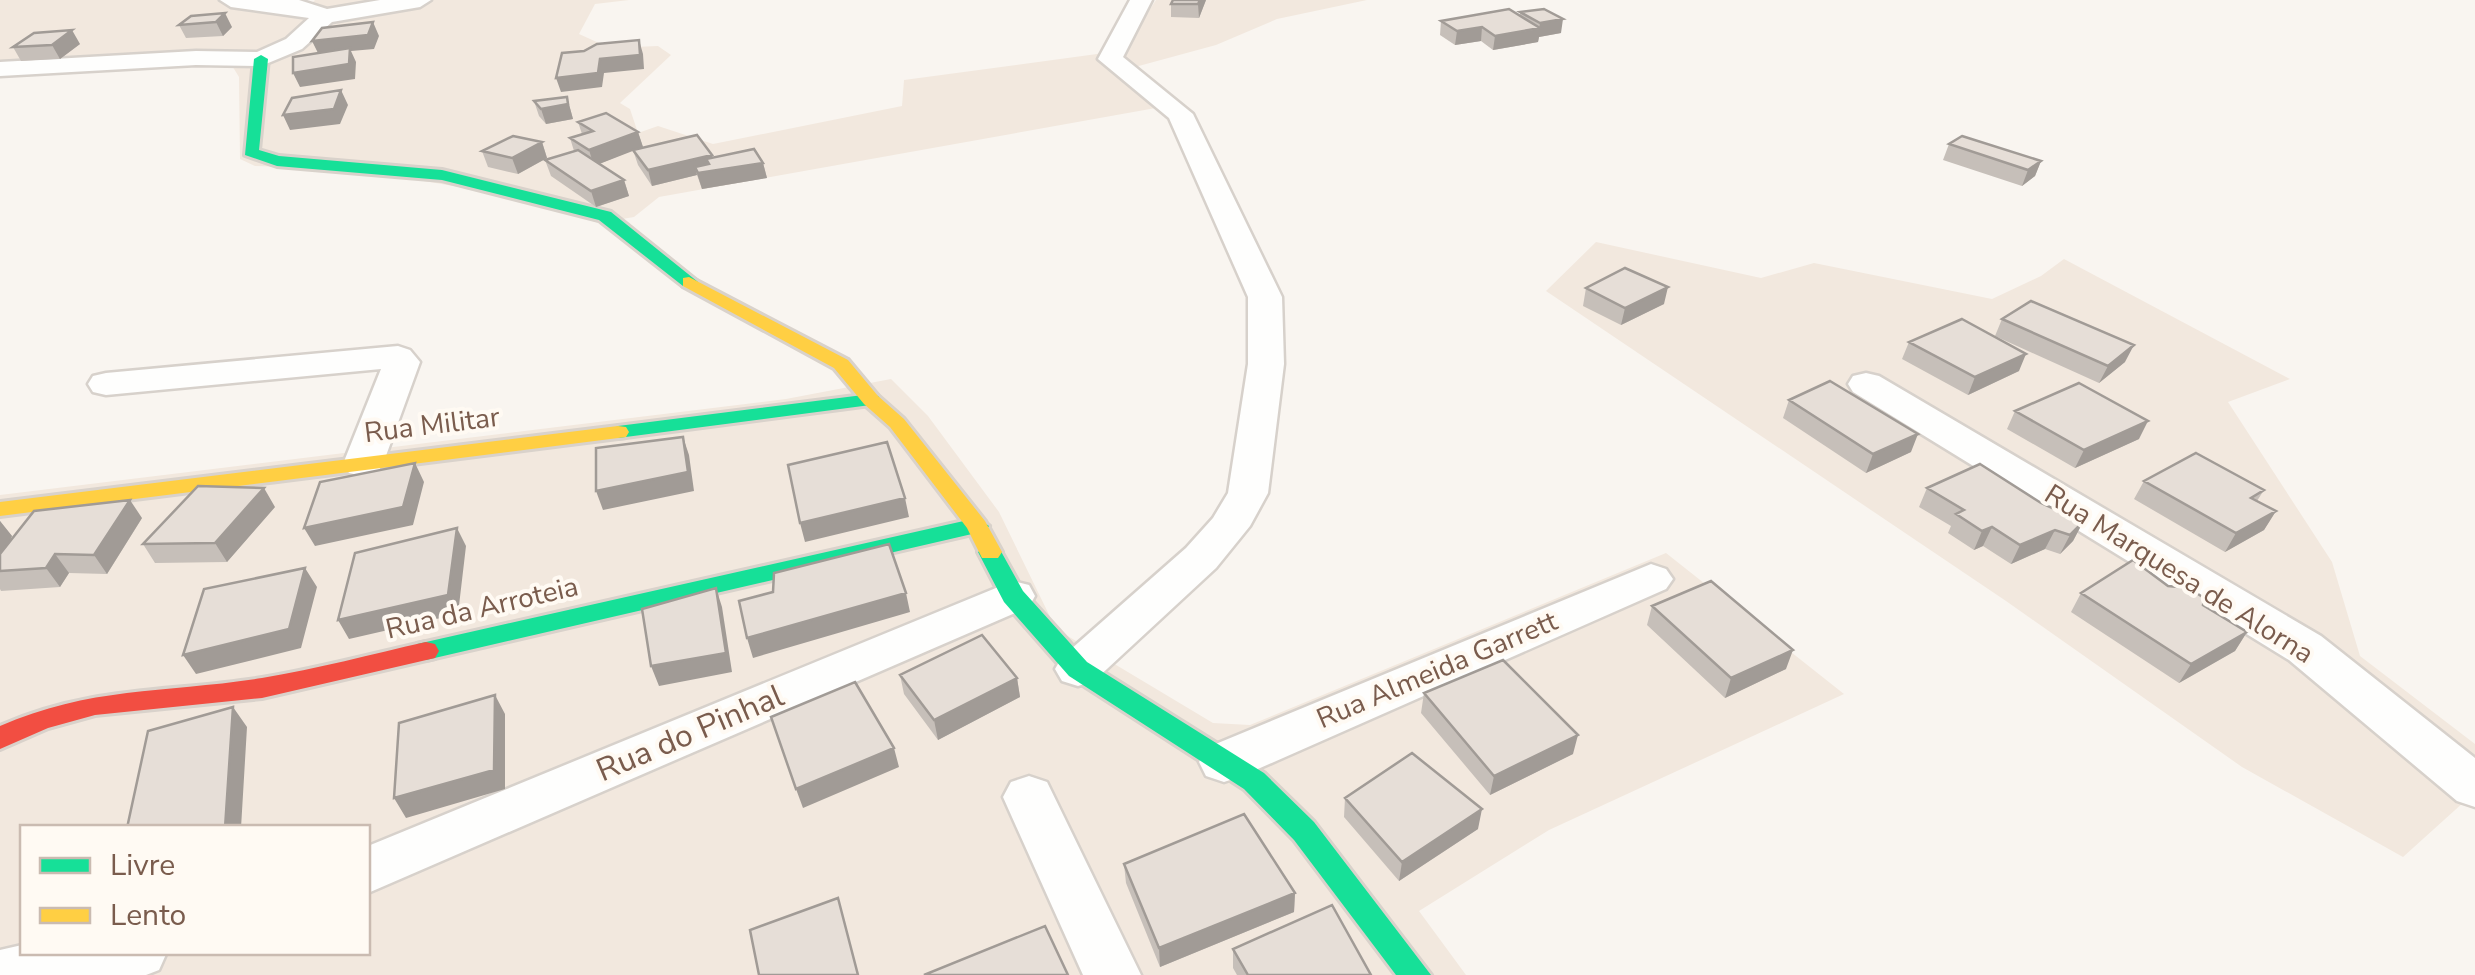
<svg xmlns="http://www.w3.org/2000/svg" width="2475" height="975" font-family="'Nunito Sans',sans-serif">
<rect width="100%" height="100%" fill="#f9f5f0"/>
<path fill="#f2e8de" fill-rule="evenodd" d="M0,0H274L310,5L315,0H629L595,4L579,34L610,48L658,46L671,55L620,103L630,109L638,133L658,126L713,144L902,106L904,80L1097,54L1126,46L1156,0H1367L1277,19L1216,45L1135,67L1178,104L659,197L634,217L599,223L517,197L354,169L255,166L240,159L239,77L231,64L216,62L0,73Z
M1596,242L1761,278L1814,263L1992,299L2041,276L2064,259L2290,379L2228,402L2332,562L2360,656L2475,744V792L2403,857L2242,767L2006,601L1546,291Z
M891,379L928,416L999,512L1056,629L1213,723L1250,725L1666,553L1844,694L1549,830L1419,911L1466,975H0V495L786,399ZM22,828H368V952H22Z"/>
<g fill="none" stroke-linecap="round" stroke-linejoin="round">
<g stroke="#d7d1cb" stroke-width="5">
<path id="street" d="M220,0H299L327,9L380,0H431L420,7L332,22L302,49L261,66L196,65L0,76V62L196,51L257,52L286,39L309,18L231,7Z
M1130,0H1152L1123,57L1193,114L1282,297L1284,364L1268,493L1250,526L1216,568L1094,681L1078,686L1062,681L1055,669L1062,657L1186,548L1213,518L1228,493L1248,364V297L1169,118L1098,59Z
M398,346L410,350L420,362L383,464L377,473L363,476L349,473L343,464L381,369L106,395L93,392L88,384L93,376L106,373Z
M1866,373L1879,376L2321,636L2475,758V807L2457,801L2289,660L1853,392L1848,384L1853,376Z
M1651,564L1666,569L1673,579L1666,589L1242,776L1224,782L1206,776L1199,762L1206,748Z
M1013,581L1029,585L1035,596L1029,607L368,893V846Z
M1029,776L1047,782L1141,975H1083L1003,797L1011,782Z
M22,945V952H167L159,970L146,975H0V950Z"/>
</g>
<g stroke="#d9d2cb" stroke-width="6">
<path id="fast" d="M261,55L268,59L259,150L279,156L442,170L611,212L698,282L695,286H683L599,220L442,180L277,166L245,155L254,59Z
M871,394L878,396L881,400L878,404L618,438L607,432L618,426Z
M977,518L989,526L985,531L426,660L417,658L413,651L417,644L426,642Z
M990,544L998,546L1023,591L1087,662L1264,773L1314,822L1431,975H1396L1294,840L1244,789L1069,676L1004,602L978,552Z"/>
</g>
<g stroke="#d9d2cb" stroke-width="6">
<path id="slow" d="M689,277L848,360L878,396L904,419L985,521L1002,552L998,558H982L967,528L890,427L864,404L834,368L683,286V278Z
M618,426L626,427L629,432L626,437L0,516V502Z"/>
</g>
<g stroke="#d9d2cb" stroke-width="6">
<path id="jam" d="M426,642L435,644L439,651L435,658L262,698L95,715L48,728L0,749V726C91,686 167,693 262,678C317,669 372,654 426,642Z"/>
</g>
<use href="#street" fill="#fefefd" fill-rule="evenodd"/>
<use href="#fast" fill="#16e098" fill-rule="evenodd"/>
<use href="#slow" fill="#ffcf43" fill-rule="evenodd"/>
<use href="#jam" fill="#f24e42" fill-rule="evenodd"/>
</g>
<path fill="#c6bfb9" d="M1206,0L1199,18L1171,17V4Z
M1520,12L1561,33L1539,37L1538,42L1493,50L1481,41L1455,45L1440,35L1441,21L1520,16Z
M191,16L232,27L223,36L186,38L179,25Z
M34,33L80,44L60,59L21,61L13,47Z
M567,97L573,119L546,124L539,116L534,101Z
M578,122L638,132L643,147L713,158L763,163L767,178L702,189L697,175L652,186L638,165L633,150L599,164L624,180L629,196L596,207L551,176L545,160L574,151L570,138L582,134Z
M542,142L547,158L518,174L488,167L482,151Z
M1949,144L2041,161L2035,176L2022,186L1943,160Z
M1586,288L1664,304L1621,325L1583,306Z
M2002,319L2125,362L2099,383L1995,336Z
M1909,342L2019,371L1968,395L1902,359Z
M1789,400L1911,452L1866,473L1783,418Z
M2015,411L2139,439L2075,468L2007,429Z
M2144,481L2264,490L2257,501L2276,511L2264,530L2225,552L2134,499Z
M1927,488L2041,503L2083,522L2073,541L2060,554L2045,549L2011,564L1983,546L1974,550L1948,533L1951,526L1919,507Z
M275,507L227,562L155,563L143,544Z
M142,518L107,574L69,573L60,587L1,591L0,589V521L12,536L8,544Z
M2168,586L2247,632L2235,651L2179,683L2071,612L2081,593Z
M1652,606L1786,669L1725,698L1647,625Z
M900,675L1017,678L1020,697L938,740L904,694Z
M1424,693L1573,754L1490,795L1421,713Z
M1345,798L1478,829L1399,881L1344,817Z
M1124,864L1295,893L1294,912L1160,967L1126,883Z
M1233,949L1371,975H1237L1233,968Z"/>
<path fill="#a19b96" d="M1200,0H1206L1199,18L1198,4Z
M225,13L232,27L223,36L216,22Z
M1563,19L1561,33L1539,37L1538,42L1493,50L1495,36L1539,29L1540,23Z
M373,22L379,36L374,49L351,51L356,62L355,79L300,87L293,73L319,55L312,41Z
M1482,27L1481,41L1455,45L1457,31Z
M72,30L80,44L60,59L52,45Z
M639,40L643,54L644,69L604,73L602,87L561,92L556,78Z
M341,90L348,105L340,124L290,130L283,115Z
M567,97L573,119L546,124L541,109Z
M638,132L643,147L594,166L589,150Z
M542,142L547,158L518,174L512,158Z
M712,155L716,170L763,163L767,178L702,189L695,167L697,175L652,186L648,170Z
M2041,161L2035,176L2022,186L2028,170Z
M624,180L629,196L596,207L591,191Z
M1668,287L1664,304L1621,325L1625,308Z
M2134,345L2125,362L2099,383L2108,366Z
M2026,354L2019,371L1968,395L1975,377Z
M2148,421L2139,439L2075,468L2084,450Z
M1918,434L1911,452L1866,473L1873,454Z
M683,437L689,455L694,491L603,510L596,491Z
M415,463L424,482L413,525L315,546L304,528Z
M264,488L275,507L227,562L215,543Z
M905,498L909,517L805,542L800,523Z
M130,500L142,518L107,574L94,555Z
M2276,511L2264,530L2225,552L2236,533Z
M0,521L12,536L0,564Z
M2083,522L2073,541L2060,554L2070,535Z
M1992,527L1983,546L1974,550L1982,531Z
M457,528L466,546L458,614L349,639L338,620Z
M2055,530L2045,549L2011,564L2020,545Z
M55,554L69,573L60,587L46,568Z
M305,568L317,587L301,648L196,674L183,655Z
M716,588L722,607L732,672L659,686L651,666Z
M906,593L910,612L753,658L747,638Z
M2247,632L2235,651L2179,683L2191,664Z
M1793,650L1786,669L1725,698L1731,678Z
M1017,678L1020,697L938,740L934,720Z
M495,695L505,714V789L406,818L394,798Z
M233,707L247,727L241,828H225Z
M1578,735L1573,754L1490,795L1494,776Z
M894,748L899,767L803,808L796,789Z
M1482,809L1478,829L1399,881L1402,862Z
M1295,893L1294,912L1160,967L1159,948Z"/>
<path fill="#e6ded7" stroke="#a19b96" stroke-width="2.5" d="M1173,0H1200L1198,4H1171Z
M1509,9L1540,28L1495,36L1482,27L1457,31L1441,21Z
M1544,9L1563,19L1540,23L1520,12Z
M225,13L216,22L179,25L191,16Z
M373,22L368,35L312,41L322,28Z
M72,30L52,45L13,47L34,33Z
M639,40L640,55L600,59L598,73L556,78L562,53L584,51L597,44Z
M350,48L349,64L293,73V57Z
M341,90L334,109L283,115L292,98Z
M567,97L568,104L541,109L534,101Z
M606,113L638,132L589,150L570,138L593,131L578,122Z
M697,135L712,155L648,170L633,150Z
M513,136L542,142L512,158L482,151Z
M1962,136L2041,161L2028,170L1949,144Z
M754,149L763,163L698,173L695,167L709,164L706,159Z
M578,150L624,180L591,191L545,160Z
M1625,268L1668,287L1625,308L1586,288Z
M2031,301L2134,345L2108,366L2002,319Z
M1962,319L2026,354L1975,377L1909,342Z
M1830,381L1918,434L1873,454L1789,400Z
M2079,383L2148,421L2084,450L2015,411Z
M683,437L688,472L596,491V448Z
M887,442L905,498L800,523L788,465Z
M2196,453L2264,490L2251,498L2276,511L2236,533L2144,481Z
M415,463L403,507L304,528L320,482Z
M1980,464L2041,503L2083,522L2070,535L2055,530L2020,545L1992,527L1982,531L1956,514L1964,510L1927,488Z
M198,486L264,488L215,543L143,544Z
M130,500L94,555L55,554L46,568L0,571V554L34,511Z
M457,528L448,595L338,620L355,553Z
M889,544L906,593L747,638L739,601L773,592L774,573Z
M2133,560L2168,586L2189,588L2204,598L2203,605L2247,632L2191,664L2081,593Z
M305,568L289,629L183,655L204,589Z
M1711,581L1793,650L1731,678L1652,606Z
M716,588L726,653L651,666L642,609Z
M982,635L1017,678L934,720L900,675Z
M1503,660L1578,735L1494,776L1424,693Z
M855,682L894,748L796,789L771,717Z
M495,695L494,770L394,798L399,723Z
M233,707L225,828H127L148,731Z
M1412,753L1482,809L1402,862L1345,798Z
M1244,814L1295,893L1159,948L1124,864Z
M838,898L858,975H759L750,930Z
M1332,905L1371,975H1248L1233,949Z
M1045,926L1068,975H924Z"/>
<g text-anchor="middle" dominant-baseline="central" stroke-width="8" stroke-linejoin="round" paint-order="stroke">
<g font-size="28" fill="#7a5c4d" stroke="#fffaf3">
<text transform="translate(432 425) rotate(-7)">Rua Militar</text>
<text transform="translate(2179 574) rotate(32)">Rua Marquesa de Alorna</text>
<text transform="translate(482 608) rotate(-13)">Rua da Arroteia</text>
<text transform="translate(1437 670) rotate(-23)">Rua Almeida Garrett</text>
</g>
<g font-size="32" fill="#7a5c4d" stroke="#fffaf3">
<text transform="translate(690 733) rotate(-23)">Rua do Pinhal</text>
</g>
</g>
<rect x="20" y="825" width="350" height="130" fill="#fffaf3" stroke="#cabbb1" stroke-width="2.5"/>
<rect x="40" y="858" width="50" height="15" fill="#16e098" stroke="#cabbb1" stroke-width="2.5"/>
<text x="110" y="875" font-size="30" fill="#7a5c4d">Livre</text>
<rect x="40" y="908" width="50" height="15" fill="#ffcf43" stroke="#cabbb1" stroke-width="2.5"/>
<text x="110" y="925" font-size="30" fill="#7a5c4d">Lento</text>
</svg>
